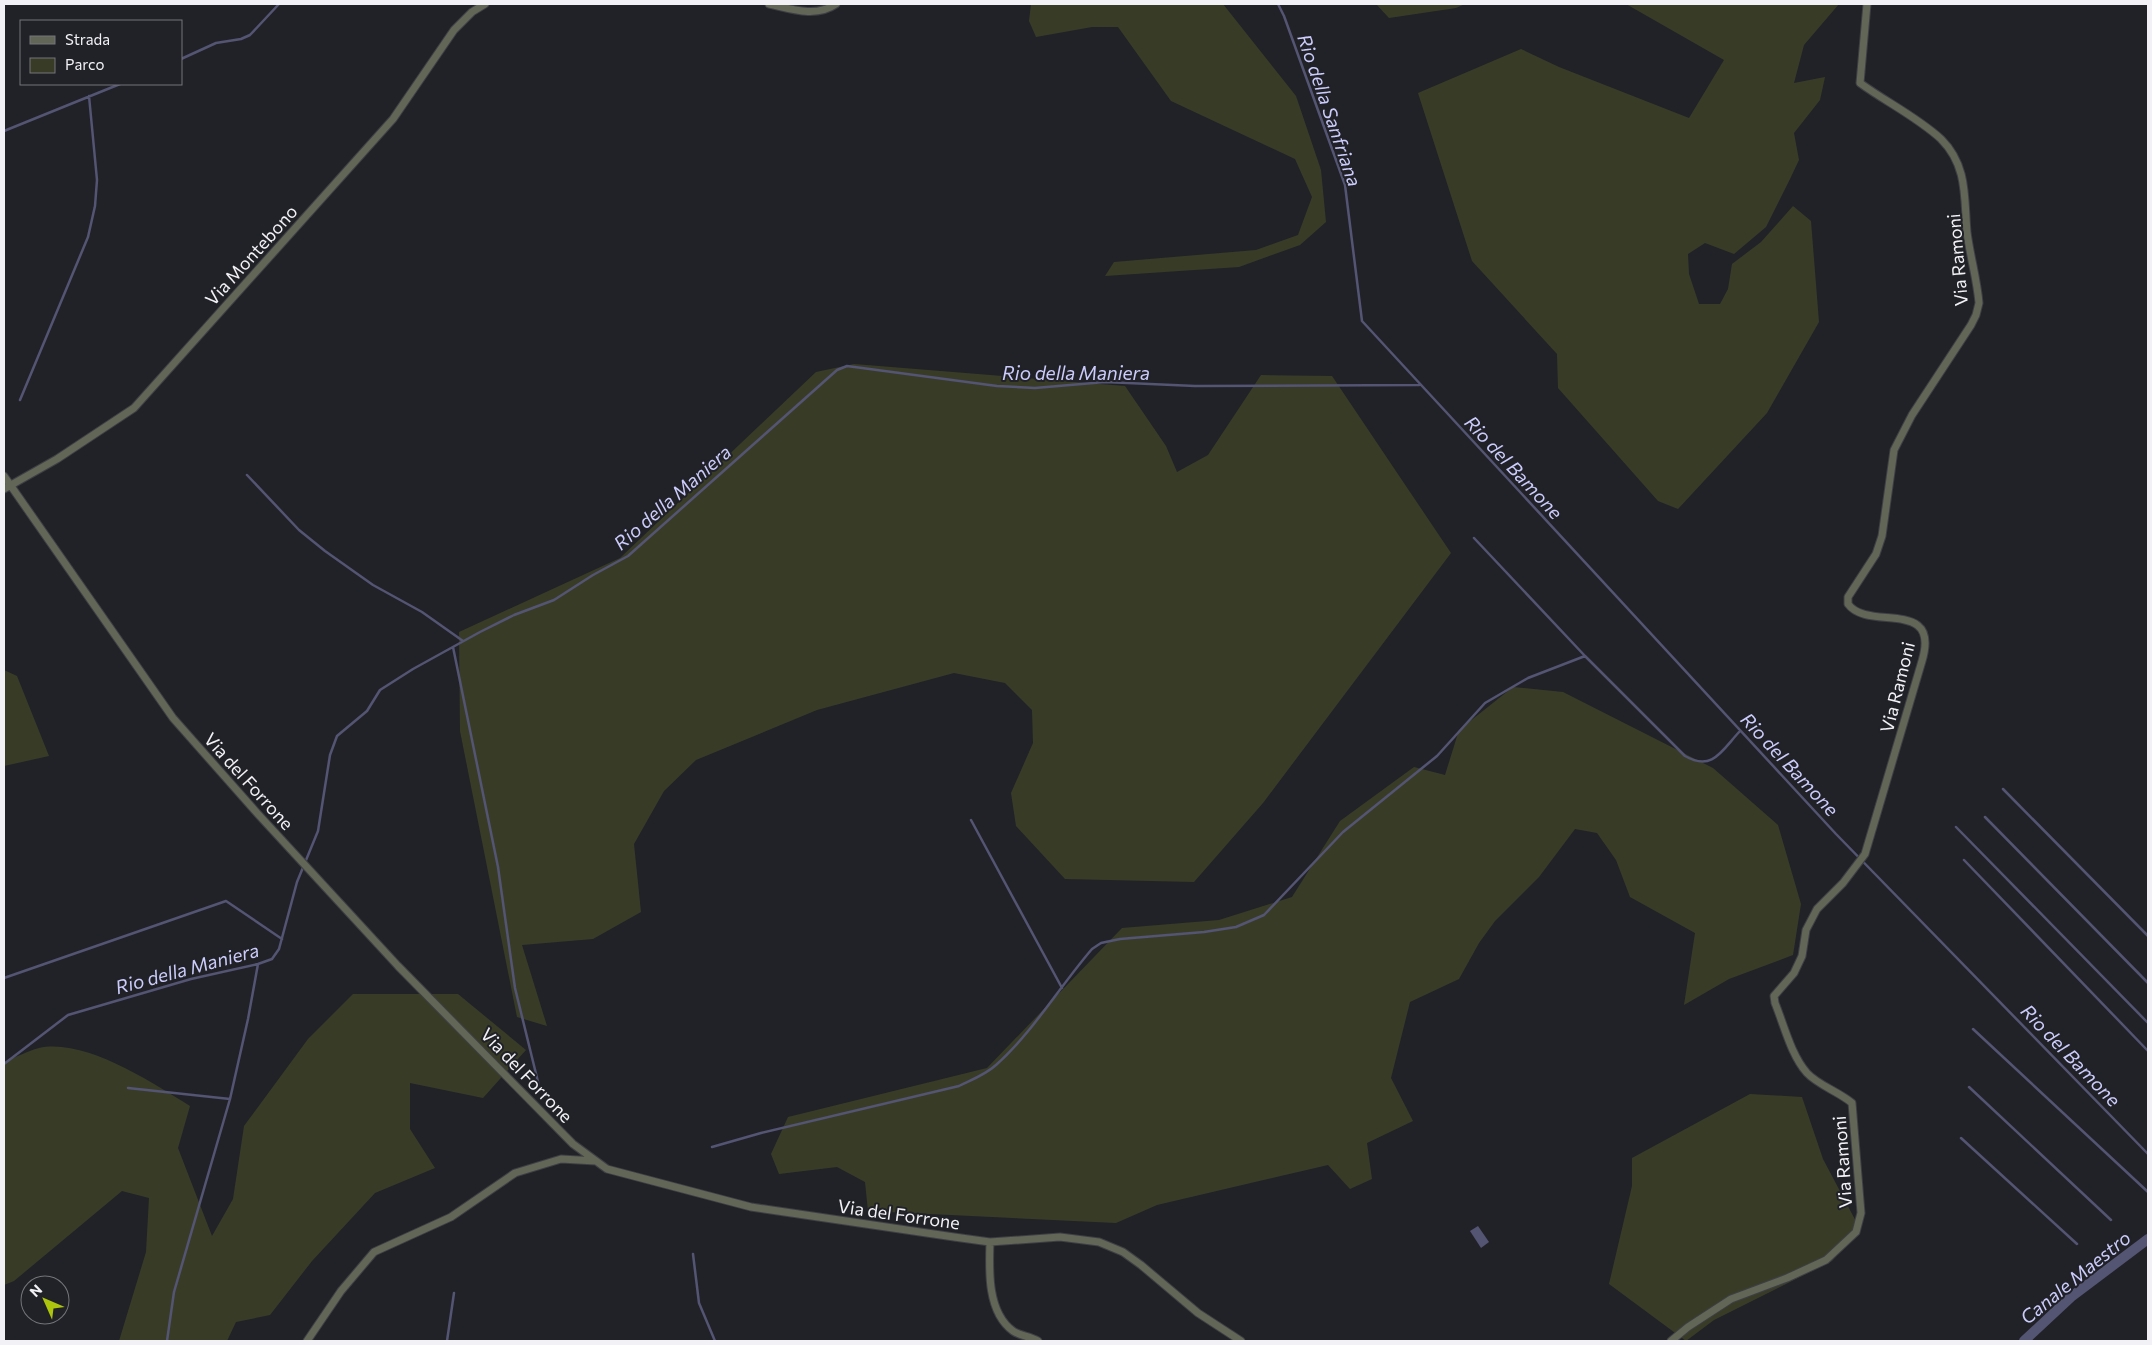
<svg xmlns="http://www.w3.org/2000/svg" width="2152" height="1345" font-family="Commissioner,sans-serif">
<rect width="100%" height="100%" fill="#212228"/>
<path fill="#383c27" d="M1031,4H1223L1296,96L1321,170L1326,222L1300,245L1239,267L1105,276L1114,262L1256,250L1298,235L1312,197L1295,159L1171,101L1118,27H1092L1036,37L1029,21Z
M1376,4H1465L1456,8L1389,18Z
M1626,4H1839L1804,45L1794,83L1825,77L1820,100L1794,133L1799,160L1790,179L1766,227L1734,254L1705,243L1688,254L1689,274L1699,304H1720L1728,289L1732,264L1761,242L1793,206L1811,221L1819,322L1767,413L1678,509L1658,501L1558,388L1557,354L1472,261L1418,93L1521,49L1559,67L1689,118L1724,60Z
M854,364L1125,386L1166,446L1177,472L1208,455L1261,375L1332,376L1451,553L1263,803L1194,882L1065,879L1016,826L1011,793L1033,743L1032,710L1005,683L954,673L817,710L696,760L664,791L634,844L641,912L593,939L522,945L547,1026L517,1017L460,731L459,632L620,558L816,372Z
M4,670L17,676L49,756L4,766Z
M1513,687L1563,692L1713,768L1778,825L1801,904L1793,955L1729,979L1684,1005L1695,933L1630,897L1616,860L1597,833L1575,829L1539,877L1495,921L1479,943L1459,979L1410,1002L1391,1078L1413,1121L1367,1143L1372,1179L1350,1189L1328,1165L1157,1205L1116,1223L868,1211L865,1182L837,1167L779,1174L771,1154L788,1117L987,1068L1122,928L1219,920L1292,897L1340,821L1414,767L1445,775L1459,730Z
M353,994H458L526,1050L483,1098L410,1083V1129L435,1168L375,1193L312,1261L270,1315L236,1322L227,1341H119L146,1252L149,1198L122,1191L14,1281L4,1285V1062C15,1058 27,1051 39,1048C85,1038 153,1083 190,1106L178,1148L212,1236L233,1199L244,1126L308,1039Z
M1750,1094L1802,1097L1823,1159L1860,1229L1832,1261L1714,1320L1686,1341L1609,1284L1632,1186V1158Z"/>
<path fill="#545473" d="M1478,1226L1489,1242L1481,1248L1470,1231Z"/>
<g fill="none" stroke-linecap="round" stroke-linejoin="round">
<path stroke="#545473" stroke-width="2.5" d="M1278,4L1284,16L1345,185L1362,321L1836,834L2148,1154
M181,59L216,43L241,39L250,35L279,4
M4,131L120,84
M20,400L88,237L95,206L97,180L89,96
M247,475L299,530L325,551L373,585L422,612L463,641
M1474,538L1585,656L1685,756C1713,772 1722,750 1740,731
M453,647L498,867L515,988L539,1086
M2003,789L2148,936
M1985,817L2148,983
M971,820L1062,988
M1956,827L2148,1023
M1964,860L2148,1051
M4,978L226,901L282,939
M1973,1029L2148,1192
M4,1064L68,1015L191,979L258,964L272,959L279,949L297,882L318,831L330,755L337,736L367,711L380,690L413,669L480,632L514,615L554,600L593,575L628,556L837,370L847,366L997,386L1035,388L1105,382L1195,386L1419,385
M1969,1087L2111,1220
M128,1088L230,1099
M1961,1138L2077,1244
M712,1147L761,1133L959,1086C971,1080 985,1075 996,1065C1033,1032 1060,986 1092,949L1101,943L1120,939L1204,932L1236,927L1264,915L1343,832L1437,756L1485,703L1528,678L1585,656
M693,1254L699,1303L715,1341
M167,1341L174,1292L230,1099L248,1019L258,964
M447,1341L454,1293"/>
<path stroke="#545473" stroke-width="10" d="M2024,1341L2071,1297L2148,1239"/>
<g stroke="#3e3f45" stroke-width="9">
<path id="minor" d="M769,4C791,9 816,18 836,4
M4,476L173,718L257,813L398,966L573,1144L607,1169L751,1207L954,1237L990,1242L1060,1237L1099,1242L1123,1252L1141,1265L1198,1313L1241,1341
M4,489L57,459L134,408L393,119L454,30L472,12L485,4
M990,1242C989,1270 987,1312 1013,1331C1020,1336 1030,1336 1038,1341
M307,1341L341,1291L374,1252L451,1217L515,1173L561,1159L596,1161
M1671,1341L1688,1327L1731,1299L1787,1278L1826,1260L1856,1232L1861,1213L1852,1103C1839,1092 1818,1085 1807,1073C1791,1055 1784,1025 1775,1003L1774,996L1794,973L1802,956L1806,930L1817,909L1843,883L1865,854L1922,661C1941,597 1868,632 1848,604V597L1876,554L1882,536L1894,450L1912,415L1971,325L1976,315L1979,303C1977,279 1970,256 1967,232C1964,198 1968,166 1941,139C1917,117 1886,102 1860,83L1867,4"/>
</g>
<use href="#minor" stroke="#626657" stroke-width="7"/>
</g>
<g text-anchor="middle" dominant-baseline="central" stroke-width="4" stroke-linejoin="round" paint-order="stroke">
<g font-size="18" fill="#f1f1f6" stroke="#212228">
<text transform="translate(251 255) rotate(-48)">Via Montebono</text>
<text transform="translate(1957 260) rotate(-95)">Via Ramoni</text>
<text transform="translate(1897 687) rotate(-76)">Via Ramoni</text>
<text transform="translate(249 781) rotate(48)">Via del Forrone</text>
<text transform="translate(527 1075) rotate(46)">Via del Forrone</text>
<text transform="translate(1842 1162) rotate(-94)">Via Ramoni</text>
<text transform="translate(899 1214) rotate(8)">Via del Forrone</text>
</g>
<g font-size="19" font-style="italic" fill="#cbccfb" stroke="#212228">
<text transform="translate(1330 110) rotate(71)">Rio della Sanfriana</text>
<text x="1076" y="372">Rio della Maniera</text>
<text transform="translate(1514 467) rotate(47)">Rio del Bamone</text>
<text transform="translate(672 497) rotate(-41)">Rio della Maniera</text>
<text transform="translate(1790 764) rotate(47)">Rio del Bamone</text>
<text transform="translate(187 968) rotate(-15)">Rio della Maniera</text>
<text transform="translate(2071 1055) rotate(46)">Rio del Bamone</text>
<text transform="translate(2075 1277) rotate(-39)">Canale Maestro</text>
</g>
</g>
<rect width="2152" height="1345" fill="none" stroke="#f1f1f6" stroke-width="10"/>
<rect x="20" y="20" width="162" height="65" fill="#212228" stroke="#74757a"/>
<rect x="30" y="36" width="25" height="8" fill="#626657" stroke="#74757a"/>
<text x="65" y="45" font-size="15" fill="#f1f1f6">Strada</text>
<rect x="30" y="58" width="25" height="15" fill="#383c27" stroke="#74757a"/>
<text x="65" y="70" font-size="15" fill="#f1f1f6">Parco</text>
<g transform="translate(45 1300) rotate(315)"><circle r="24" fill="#212228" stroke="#74757a"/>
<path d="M0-4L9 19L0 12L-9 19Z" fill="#adc60d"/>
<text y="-8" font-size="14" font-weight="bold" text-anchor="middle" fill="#f1f1f6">N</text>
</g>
</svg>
